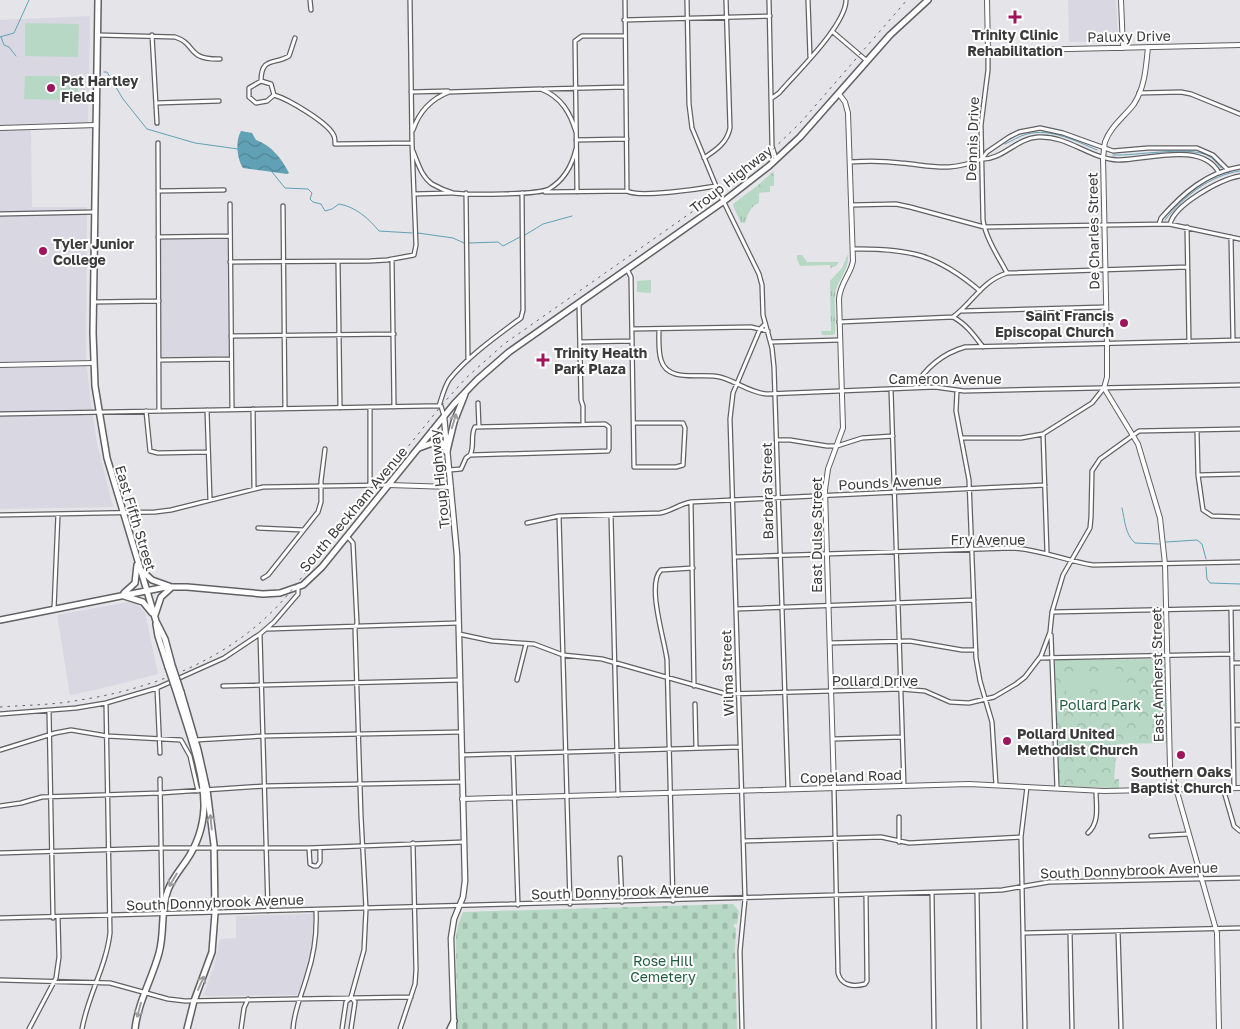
<svg xmlns="http://www.w3.org/2000/svg" width="1240" height="1029" font-family="'Golos Text',sans-serif">
<defs>
<pattern id="grass-tufts" width="24" height="20" patternUnits="userSpaceOnUse" patternTransform="scale(1.25)"><rect width="24" height="20" fill="#b7d8c4"/><path d="M3 7l-1-3M5 7V3M7 7l1-3M15 17l-1-3M17 17v-4M19 17l1-3" fill="none" stroke="#9ebaa9"/></pattern>
<pattern id="forest-crowns" width="20" height="18" patternUnits="userSpaceOnUse" patternTransform="scale(1.25)"><rect width="20" height="18" fill="#b7d8c4"/><path d="M2 6a3 3 0 1 1 6 0M12 15a3 3 0 1 1 6 0" fill="none" stroke="#9ebaa9"/></pattern>
<pattern id="cemetery-stones" width="16" height="16" patternUnits="userSpaceOnUse" patternTransform="scale(1.25)"><rect width="16" height="16" fill="#b7d8c4"/><path d="M2 7V4a2 2 0 0 1 4 0v3zM10 15v-3a2 2 0 0 1 4 0v3z" fill="#9ebaa9"/></pattern>
<pattern id="water-waves" width="16" height="10" patternUnits="userSpaceOnUse" patternTransform="scale(1.25)"><rect width="16" height="10" fill="#61a1b6"/><path d="M0 5q4-4 8 0t8 0" fill="none" stroke="#518495"/></pattern>
</defs>
<rect width="100%" height="100%" fill="#e5e4e8"/>
<path fill="#d8d7e2" d="M1068,0H1116L1118,39L1116,42H1069Z
M90,16L88,129H31L32,207H87L86,358L91,404L97,443L113,507L0,509V20Z
M227,239L228,356L162,357L161,240Z
M128,602L137,604L145,612L158,674L99,689L70,695L57,615Z
M313,914V926L310,952L305,974L297,995L203,996L214,966L220,939L236,938V916Z"/>
<path fill="url(#grass-tufts)" d="M757,186V193H759V203C751,205 747,216 745,223H741L734,208L733,204Z
M848,254C850,270 837,279 835,294C834,307 836,321 835,333L833,335H822L821,331H831L830,281L842,268Z
M797,255H802L807,262H839L836,266L830,268V265L800,266L797,259Z"/>
<path fill="url(#forest-crowns)" d="M774,171V186H770V192L757,193V186Z
M1165,659L1167,743L1117,744L1114,779H1119V788L1062,786L1059,783L1055,660Z"/>
<path fill="url(#cemetery-stones)" d="M733,904L739,911L737,924H734V927L736,928L735,951L737,1029H457L456,937L458,925L463,912Z"/>
<path fill="#b7d8c4" d="M25,23L79,24L78,57L25,56Z
M25,76H78V100L24,99Z
M651,280V293L637,292V281Z
M1122,669L1124,708L1100,709L1098,670Z
M1089,671L1091,709L1067,710L1065,672Z"/>
<path fill="url(#water-waves)" d="M241,131L252,133L256,140C272,146 281,158 289,173L287,174L243,168C237,159 235,141 241,131Z"/>
<g fill="none" stroke-linecap="round" stroke-linejoin="round">
<path stroke="#61a1b6" stroke-width="1" d="M0,37L14,33L29,0
M1,37L4,45L9,47L16,56
M104,72H107L123,99L147,129L195,143L238,149
M1005,144C1012,141 1019,136 1027,134C1051,128 1076,141 1097,150
M1113,155C1136,156 1187,146 1207,155C1213,158 1217,163 1221,168
M272,172L285,188L308,189L312,193L310,199L313,202L321,204L325,211L332,209L339,204C356,207 368,218 379,231L412,233
M1165,220C1183,197 1210,175 1240,171
M418,233L453,238L464,243
M525,235L543,224L572,216
M469,243L498,242L503,246L520,237
M1122,508C1125,521 1125,534 1135,543L1159,544
M1166,542L1197,540L1202,544L1206,559
M1206,567L1207,579L1210,583L1240,584"/>
<g stroke="#616164" stroke-width="5.5">
<path id="minor" d="M310,0L311,10
M625,0L627,191
M687,0L689,104L692,128L716,186L759,274L762,285L763,315L772,348L774,367L788,789
M769,0L772,146L776,159
M808,0L810,57
M624,20L770,16
M833,32L867,61
M98,35L175,37C197,44 186,60 220,59
M152,35L157,123
M988,51V70L981,125L983,220C986,239 998,256 1007,273
M261,81L271,84L274,95L267,101L256,103L249,97V88L261,81C261,56 275,65 289,56L295,38
M544,89L626,87
M411,92L448,91
M1139,93L1181,92L1191,94L1240,114
M274,95C288,99 329,123 334,136C335,138 335,142 335,144L412,143
M772,98L779,93C796,73 846,25 846,0
M156,103L219,101
M413,130C419,112 431,99 449,92L541,89C561,97 570,112 576,132
M576,140L627,139
M158,143L159,411
M413,151C418,163 421,176 432,184C439,188 446,191 453,193C468,195 538,195 549,189C564,180 572,166 576,149
M704,158C716,150 727,143 730,128L726,0
M850,162C867,161 884,161 901,163C934,166 949,172 982,159
M1219,173C1202,141 1147,160 1118,160C1090,159 1067,135 1038,137C1017,138 1002,160 982,159L987,152L1009,137L1019,132L1040,128L1063,133L1113,151L1148,148H1197L1213,155L1228,170
M158,191L224,190
M545,192L627,191C639,198 699,189 716,186
M577,192L575,41L582,36H624
M466,193L468,360
M414,194L451,193
M230,204L232,409
M851,205L896,204L910,207L984,227L1169,224L1240,239
M283,206L285,408
M0,214L95,212
M1159,224L1161,218C1182,194 1207,172 1240,167
M1170,224C1175,204 1221,179 1240,176
M1187,227L1189,342
M158,237L230,236
M1231,237L1233,340
M853,249C908,248 937,254 980,291
M392,259L394,407
M338,261L340,408
M230,262L370,261L387,260L414,255L416,245L412,143L410,0
M627,269L631,277L634,467H676L683,465L685,428L683,423H634
M94,302L159,301
M579,303L581,400L583,406V424
M962,311L1106,307
M953,317C966,324 974,335 983,347
M839,322L953,317C973,302 982,281 1007,273L1187,267
M632,329L751,327L768,331
M659,329C659,339 658,350 661,360C668,384 702,372 720,377C736,381 750,393 767,394L935,387L964,391L1240,385
M231,336L394,334
M580,342L632,341
M771,342L840,340
M160,360L231,359
M915,388C924,368 944,353 965,347L1240,340
M891,389L904,786
M957,390L956,411L969,480L976,658L980,681L992,722L996,785
M478,403L479,427
M439,406C442,397 444,388 449,380C467,357 498,335 521,318L523,310L522,193
M370,407V486
M253,409L254,488
M207,410L210,500
M146,411L150,451L158,453L208,452
M0,414L427,406H441L444,416
M1197,430L1198,475L1203,510L1212,516L1240,517
M1043,434L1047,553
M962,438H1021L1043,434L1092,403L1104,388
M778,440H790L827,446H837L862,438L893,436
M449,470L461,469L466,458L470,455L608,451L609,449V427L605,424L475,427C470,435 475,446 470,455
M1198,475L1240,474
M691,502L694,686
M0,515L155,512L171,510L263,487L389,485
M611,515L618,795
M559,516L570,904
M527,523L559,516L660,513C672,511 679,504 691,502L1045,485
M258,528L303,530
M735,557L1012,548C1040,549 1066,561 1093,565L1240,562
M263,578L268,575L318,512L321,502V481L325,449
M1231,608L1234,788
M54,609L58,514
M736,609L974,600
M1052,612L1240,608
M268,629L458,623
M459,634L492,641L534,644L563,655L602,659L726,694L901,689L925,691L950,702L969,703L994,697L1016,684L1025,677L1041,656L1050,632L1052,612L1063,575L1090,528L1091,517L1092,471L1100,459L1139,431L1240,429
M260,635L268,911
M1051,635L1057,788
M830,643L910,641L962,650H976
M1040,658L1232,654
M1232,663H1240
M517,680L526,644
M223,686L459,680
M157,688L160,753
M695,704L696,748
M49,711L53,918
M0,714L76,708L106,703L157,688L224,658L260,634L274,622L298,594V587
M1234,725H1240
M833,739L902,737
M195,740L263,736L461,732
M0,750L55,733L71,730L107,736L181,740L190,756L198,791
M513,754L518,905
M462,755L740,747
M160,779L162,906
M834,788L838,973C841,986 854,987 865,984L867,981L866,895
M1223,788L1234,826L1240,831
M0,806L21,803L42,797L160,793L265,786L462,782
M899,817V842
M1088,833C1100,822 1096,806 1096,791
M1151,836L1188,834
M743,841L881,837L909,843L1021,837
M309,848L310,864L314,866H317L320,862V848
M0,853L161,848H309L464,842
M620,858L622,902
M977,891L979,1029
M932,893L934,1029
M673,901L667,660C665,641 646,584 661,570L693,568
M0,918L977,891L1002,890L1049,882L1240,878
M1118,931L1121,1029
M1070,932L1072,1029
M1023,933L1240,928
M0,980L110,983L168,999L185,1001L411,997
M29,1029L56,978L59,957L58,917
M82,1029C88,995 106,967 110,933L106,703
M241,1029L244,1008L248,999
M293,1029C294,1010 302,994 307,976C314,955 317,932 316,910
M342,1029L346,1002L351,997L364,950L366,909L361,816L355,629L357,623L353,543L347,536
M351,1029L355,1002L352,998
M400,1029L415,984L416,970L413,843
M742,1029L740,951L745,899L730,419L733,393L760,329L765,324
M1025,1029L1021,837L1027,787"/>
</g>
<g stroke="#616164" stroke-width="6">
<path id="tertiary" d="M987,0L988,51L1240,45
M1121,0L1123,48
M1148,47C1146,67 1145,87 1134,104C1125,116 1110,127 1105,142C1104,146 1104,152 1103,157L1107,344V377L1104,388L1138,444L1160,518L1165,564L1170,767L1217,933L1219,1029
M0,128L96,125
M0,365L94,363
M389,485L451,487
M834,788L825,490L828,469L843,428L839,299C840,283 851,274 853,261L848,113L845,102L839,94
M1166,790L1168,785L1170,772
M462,799L969,784L1104,791L1240,788"/>
</g>
<g stroke="#616164" stroke-width="7">
<path id="secondary" d="M444,417L457,555L465,881L463,897L454,919L451,938L454,1029"/>
</g>
<g stroke="#616164" stroke-width="8">
<path id="primary" d="M98,0L93,333L95,386L107,458L156,621L165,639L172,665
M419,448L438,441L443,443L446,451
M447,451L454,422L465,394
M140,569L152,580L169,586
M124,593L135,583L137,565
M124,596L143,602L152,613
M155,615L161,597L172,587
M0,620L166,587H187L263,594L280,593L303,585L322,567L454,404L477,380L509,352L724,201L769,166L800,137L890,35L928,0
M156,624L158,636L168,667
M181,692L198,750L207,790L214,845L215,913L212,952L194,1001L187,1029
M135,1029C138,1002 152,979 159,953C165,932 160,910 168,890C172,879 179,871 186,861C197,845 203,827 204,808C205,773 187,727 177,694
M450,1029L454,1021"/>
</g>
<use href="#minor" stroke="#fff" stroke-width="3"/>
<use href="#tertiary" stroke="#fff" stroke-width="4"/>
<use href="#secondary" stroke="#fff" stroke-width="4.5"/>
<use href="#primary" stroke="#fff" stroke-width="5"/>
<path stroke="#626263" stroke-width="1" stroke-dasharray="2.5 5" stroke-linecap="butt" d="M0,707C27,705 54,705 80,700C157,688 232,658 285,598L441,406L466,378L504,344L719,193L762,160L802,121L907,0"/>
<g stroke="#616164" stroke-width="8" stroke-linecap="butt">
<path id="primary-bridge" d="M172,665L181,692
M168,667L177,694"/>
</g>
<use href="#primary-bridge" stroke="#fff" stroke-width="5"/>
</g>
<defs><path id="oneway-shaft" d="M-6 0H5M1.5-3L5.5 0L1.5 3" fill="none" stroke-width="1.6" stroke-linecap="round" stroke-linejoin="round" transform="scale(1.25)"/></defs>
<g stroke="#9d9d9e">
<use href="#oneway-shaft" transform="translate(454 421) rotate(-73)"/>
<use href="#oneway-shaft" transform="translate(211 822) rotate(-96)"/>
<use href="#oneway-shaft" transform="translate(173 880) rotate(121)"/>
<use href="#oneway-shaft" transform="translate(201 983) rotate(-66)"/>
<use href="#oneway-shaft" transform="translate(139 1010) rotate(105)"/>
</g>
<g fill="#a0135d" stroke="#fff" stroke-width="2">
<path d="M1012.5 9.5h5v5h5v5h-5v5h-5v-5h-5v-5h5z"/>
<circle cx="51" cy="88" r="5"/>
<circle cx="43" cy="251" r="5"/>
<circle cx="1124" cy="323" r="5"/>
<path d="M540.5 352.5h5v5h5v5h-5v5h-5v-5h-5v-5h5z"/>
<circle cx="1007" cy="741" r="5"/>
<circle cx="1181" cy="755" r="5"/>
</g>
<g text-anchor="middle" dominant-baseline="central" stroke-width="4" stroke-linejoin="round" paint-order="stroke">
<g font-size="14" font-weight="bold" fill="#3b3b3c" stroke="#fff" text-anchor="start">
<text x="1015" y="34" text-anchor="middle">Trinity Clinic<tspan x="1015" dy="16">Rehabilitation</tspan></text>
<text x="61" y="80">Pat Hartley<tspan x="61" dy="16">Field</tspan></text>
<text x="53" y="243">Tyler Junior<tspan x="53" dy="16">College</tspan></text>
<text x="1114" y="315" text-anchor="end">Saint Francis<tspan x="1114" dy="16">Episcopal Church</tspan></text>
<text x="554" y="352">Trinity Health<tspan x="554" dy="16">Park Plaza</tspan></text>
<text x="1017" y="733">Pollard United<tspan x="1017" dy="16">Methodist Church</tspan></text>
<text x="1181" y="771" text-anchor="middle">Southern Oaks<tspan x="1181" dy="16">Baptist Church</tspan></text>
</g>
<g font-size="14" fill="#3b3b3c" stroke="#fff">
<text transform="translate(1129 36) rotate(-1)">Paluxy Drive</text>
<text transform="translate(972 139) rotate(-88)">Dennis Drive</text>
<text transform="translate(731 179) rotate(-38)">Troup Highway</text>
<text transform="translate(1093 231) rotate(-91)">De Charles Street</text>
<text x="945" y="378">Cameron Avenue</text>
<text transform="translate(439 479) rotate(-96)">Troup Highway</text>
<text transform="translate(890 482) rotate(-3)">Pounds Avenue</text>
<text transform="translate(767 491) rotate(-91)">Barbara Street</text>
<text transform="translate(353 509) rotate(-50)">South Beckham Avenue</text>
<text transform="translate(136 518) rotate(73)">East Fifth Street</text>
<text transform="translate(816 535) rotate(-90)">East Dulse Street</text>
<text x="988" y="539">Fry Avenue</text>
<text transform="translate(727 673) rotate(-92)">Wilma Street</text>
<text transform="translate(1157 675) rotate(-91)">East Amherst Street</text>
<text x="875" y="680">Pollard Drive</text>
<text transform="translate(851 776) rotate(-2)">Copeland Road</text>
<text transform="translate(1129 870) rotate(-2)">South Donnybrook Avenue</text>
<text transform="translate(620 891) rotate(-2)">South Donnybrook Avenue</text>
<text transform="translate(215 902) rotate(-2)">South Donnybrook Avenue</text>
</g>
<g font-size="14" fill="#1f5d3e" stroke="#fff">
<text x="1100" y="704">Pollard Park</text>
<text x="663" y="960">Rose Hill<tspan x="663" dy="16">Cemetery</tspan></text>
</g>
</g>
</svg>
